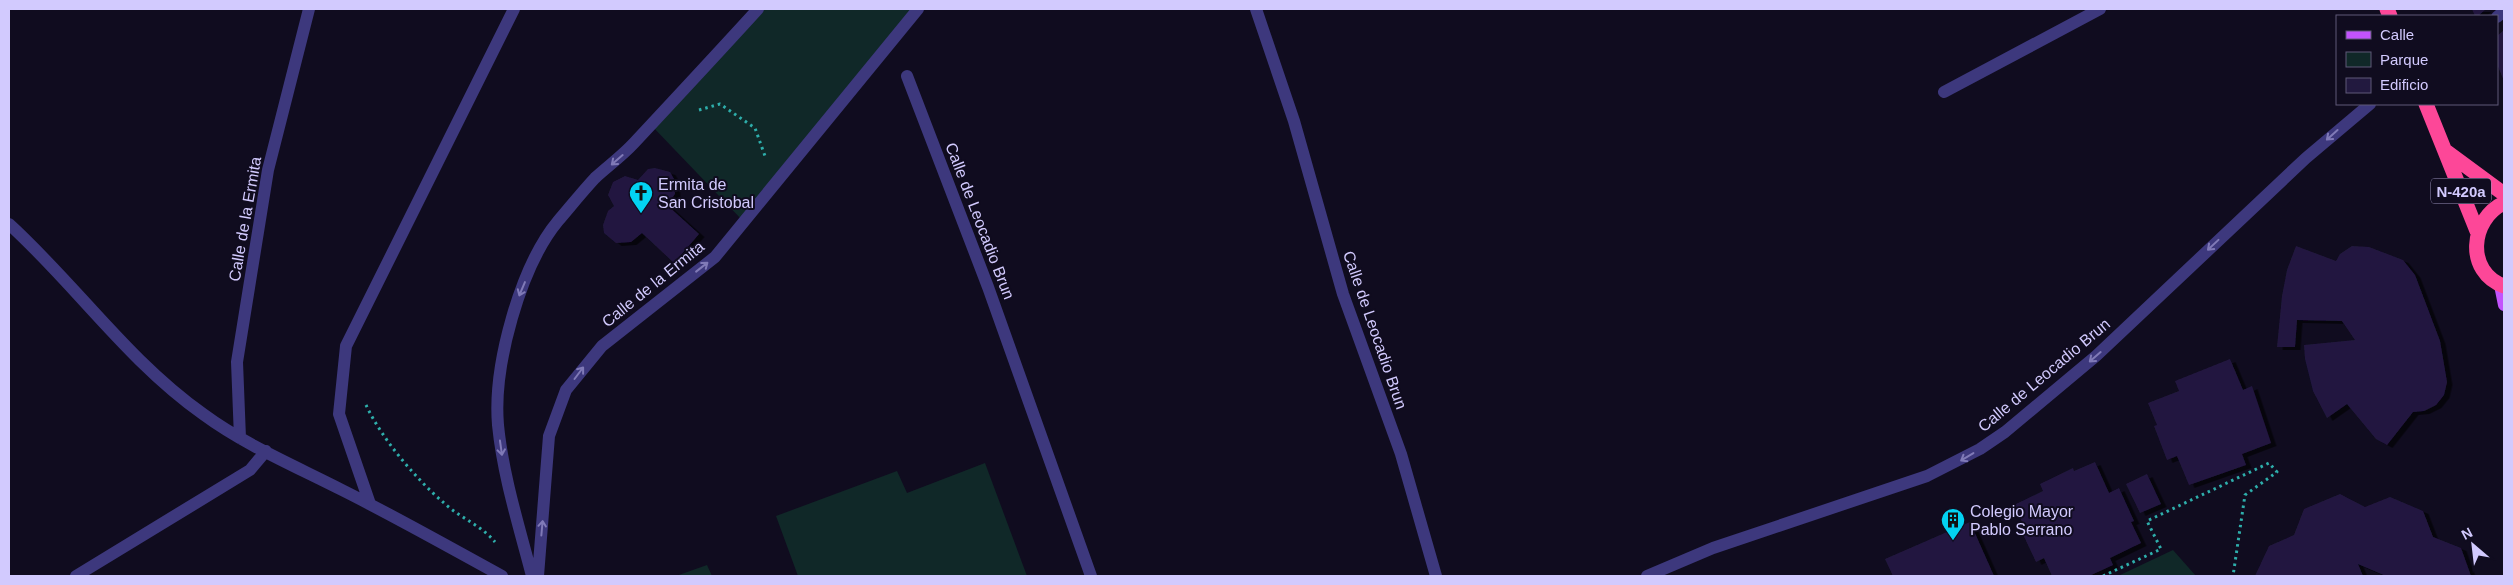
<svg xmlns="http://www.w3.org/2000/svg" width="2513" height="585" font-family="Helvetica,sans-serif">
<defs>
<filter id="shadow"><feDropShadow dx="5.5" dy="3" stdDeviation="0" flood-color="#0009"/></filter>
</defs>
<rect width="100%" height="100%" fill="#100c1f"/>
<path fill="#102828" d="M758,9H918L744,222L651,125Z
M985,463L1027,576H798L776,516L897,471L907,493Z
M2173,550L2196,576H2118Z
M707,565L712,576H676Z"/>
<path fill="#22193f" filter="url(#shadow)" d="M2472,9H2486L2478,16H2475Z
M2504,30V81L2497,64V36Z
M655,168L670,172L674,179L675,194L667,205L699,234L674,263L642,233L631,242L616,243L604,233L603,225L608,211L614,206L608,195L613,182L625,176L638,180L648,169Z
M2296,246L2336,261L2340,254L2352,246L2369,247L2403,260L2415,275L2440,341L2447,382L2444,395L2436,405L2424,411L2413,412L2387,445L2376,439L2347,404L2327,418L2313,391L2305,359L2304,345L2355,340L2342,321L2297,320L2295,347H2277L2282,296L2287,270Z
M2230,359L2243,390L2252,386L2271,443L2242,454L2246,465L2189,485L2177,456L2167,460L2154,426L2157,425L2148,403L2179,391L2175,381Z
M2095,462L2109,493L2119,488L2134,521L2131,522L2141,543L2110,558L2113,565L2089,576H2052L2044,558L2036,562L2020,528L2024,526L2014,505L2043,491L2040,484L2073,468L2074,471Z
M2147,474L2161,504L2140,513L2126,484Z
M2340,494L2365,507L2390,497L2423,511L2433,537L2461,548L2471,576H2386L2358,564L2363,576H2255L2269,546L2294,535L2304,509Z
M1970,522L1994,576H1893L1885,559Z"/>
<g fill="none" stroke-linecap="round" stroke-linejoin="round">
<path stroke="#2eaeab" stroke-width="3" stroke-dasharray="2.5 4" stroke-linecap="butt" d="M699,110L720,104L755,128L765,156
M366,405C382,439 415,478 444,503C460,518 481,525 495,542
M2103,576L2161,549L2147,521L2269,463L2277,472L2245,495L2233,576"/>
<path stroke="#3d387d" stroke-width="12" d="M1256,9L1294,121L1343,294L1401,454L1436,576
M2497,17L2504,11
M907,76L988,287L1091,576
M1944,92L2100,9
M9,224C76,285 128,361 203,414C245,445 295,466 342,490C396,517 449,547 502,576
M240,438L237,362L268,170L309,9
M370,504L339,414L346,346L514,9
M76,576L250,470L266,451
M532,576C519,526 503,476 498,425C493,366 520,267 558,221C570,207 582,192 595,178C608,166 622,156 634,143C676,98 717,54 758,9
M538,576L549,436L566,390L602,346L715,257L918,9
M1647,576L1713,548L1927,476L1980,449L2005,432L2096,356L2306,158L2370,104"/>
<path stroke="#c353fd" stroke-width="12" d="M2500,285L2504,305"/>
<path stroke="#fd4798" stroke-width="15" d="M2387,9L2390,16
M2426,104L2477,231
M2447,152L2504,194
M2504,203C2470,219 2465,272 2504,286"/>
</g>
<defs><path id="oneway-shaft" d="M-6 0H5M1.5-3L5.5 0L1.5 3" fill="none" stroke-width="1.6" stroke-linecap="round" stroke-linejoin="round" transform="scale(1.25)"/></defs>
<g stroke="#807ab7">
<use href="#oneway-shaft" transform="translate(2332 135) rotate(138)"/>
<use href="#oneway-shaft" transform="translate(617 160) rotate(139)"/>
<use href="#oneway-shaft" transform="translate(2213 245) rotate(137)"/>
<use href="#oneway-shaft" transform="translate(702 267) rotate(-38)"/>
<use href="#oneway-shaft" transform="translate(522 289) rotate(113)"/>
<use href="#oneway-shaft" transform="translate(2095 357) rotate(139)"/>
<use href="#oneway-shaft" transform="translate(579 373) rotate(-53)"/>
<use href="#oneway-shaft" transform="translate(501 448) rotate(82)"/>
<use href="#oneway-shaft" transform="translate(1967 457) rotate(149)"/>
<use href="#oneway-shaft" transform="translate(542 528) rotate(-85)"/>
</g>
<defs>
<g id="church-pin" transform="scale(1.25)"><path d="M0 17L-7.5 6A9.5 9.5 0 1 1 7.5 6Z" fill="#03d2f2" stroke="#100c1f"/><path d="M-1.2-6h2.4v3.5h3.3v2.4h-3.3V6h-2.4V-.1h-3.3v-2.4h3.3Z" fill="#111"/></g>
<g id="building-pin" transform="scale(1.25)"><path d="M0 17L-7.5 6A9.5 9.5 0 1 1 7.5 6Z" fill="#03d2f2" stroke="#100c1f"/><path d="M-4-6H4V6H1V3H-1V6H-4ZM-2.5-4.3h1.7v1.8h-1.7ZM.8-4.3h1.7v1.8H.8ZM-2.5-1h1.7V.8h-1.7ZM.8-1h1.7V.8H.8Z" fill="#111"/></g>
</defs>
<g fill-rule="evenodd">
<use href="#church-pin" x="641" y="193"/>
<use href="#building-pin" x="1953" y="520"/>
</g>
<g text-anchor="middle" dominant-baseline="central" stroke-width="4" stroke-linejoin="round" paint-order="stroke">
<rect fill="#100c1f" stroke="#9891bb" stroke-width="1" x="2431" y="178.5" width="60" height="25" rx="4"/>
<g font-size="15" font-weight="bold" fill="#d2cafe">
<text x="2461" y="191">N-420a</text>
</g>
<g font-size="16" fill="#d2cafe" stroke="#100c1f" text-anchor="start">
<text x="658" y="184">Ermita de<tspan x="658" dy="18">San Cristobal</tspan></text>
<text x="1970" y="511">Colegio Mayor<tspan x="1970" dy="18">Pablo Serrano</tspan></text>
</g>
<g font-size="16" fill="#d2cafe" stroke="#100c1f">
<text transform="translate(245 219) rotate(-80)">Calle de la Ermita</text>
<text transform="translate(980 221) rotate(69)">Calle de Leocadio Brun</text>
<text transform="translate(653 284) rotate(-39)">Calle de la Ermita</text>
<text transform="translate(1375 330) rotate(71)">Calle de Leocadio Brun</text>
<text transform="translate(2044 375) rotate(-40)">Calle de Leocadio Brun</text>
</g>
</g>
<rect width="2513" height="585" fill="none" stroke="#d2cafe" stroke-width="20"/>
<rect x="2336" y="15" width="162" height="90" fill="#100c1f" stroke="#5e5878"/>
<rect x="2346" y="31" width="25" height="8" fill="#c353fd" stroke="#5e5878"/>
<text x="2380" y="40" font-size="15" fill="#d2cafe">Calle</text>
<rect x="2346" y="52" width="25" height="15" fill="#102828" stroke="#5e5878"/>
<text x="2380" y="65" font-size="15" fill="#d2cafe">Parque</text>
<rect x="2346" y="78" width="25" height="15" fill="#22193f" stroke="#5e5878"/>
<text x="2380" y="90" font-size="15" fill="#d2cafe">Edificio</text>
<g transform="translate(2473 545) rotate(332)" stroke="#100c1f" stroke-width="4" paint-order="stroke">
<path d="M0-4L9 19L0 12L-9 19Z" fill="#d2cafe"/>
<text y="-8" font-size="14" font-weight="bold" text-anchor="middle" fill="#d2cafe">N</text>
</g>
</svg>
